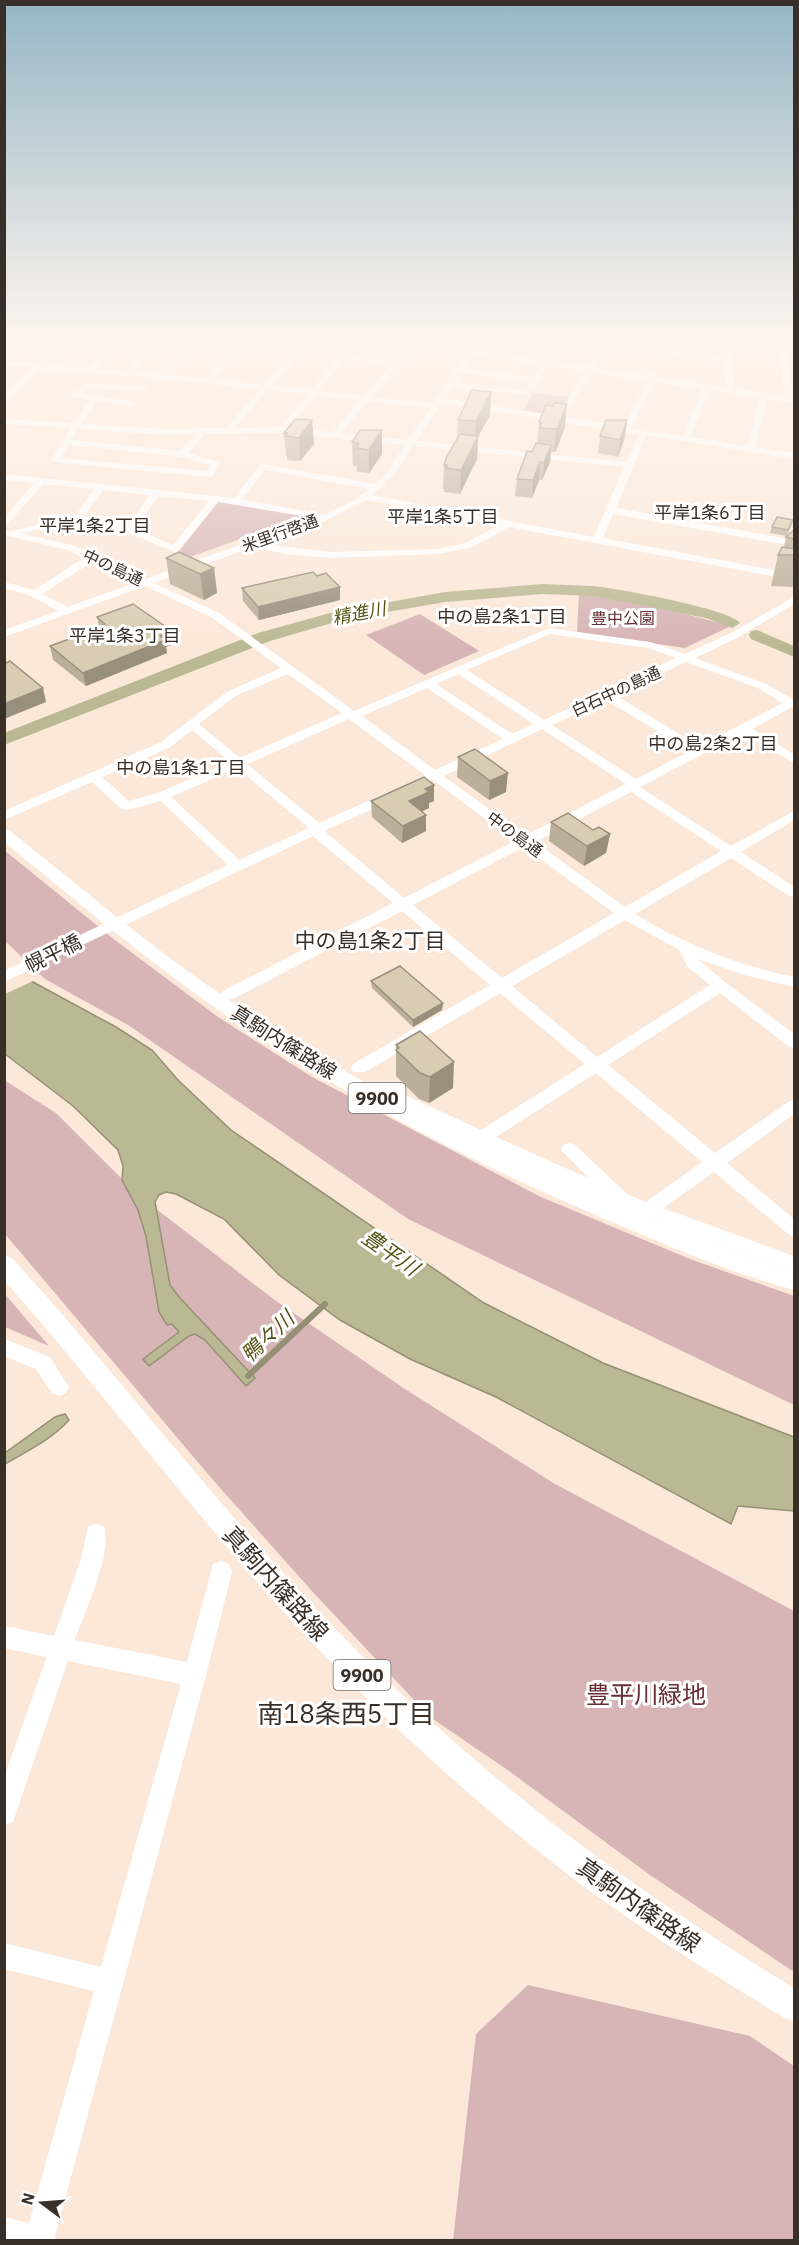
<svg xmlns="http://www.w3.org/2000/svg" width="799" height="2245" font-family="'IBM Plex Sans','Noto Sans JP',sans-serif">
<rect width="100%" height="100%" fill="#fce8d9"/>
<path fill="#d7b4b5" d="M533,393L569,397L559,415L523,411Z
M219,501L304,516L185,559L177,554Z
M579,593L625,598L731,626L685,648L577,632Z
M420,614L479,651L424,675L366,635Z
M4,850L115,940L218,1017L312,1077L541,1197L690,1259L794,1296V1405L408,1219L128,1025L45,979L5,941Z
M4,1080L56,1113L138,1195L276,1301L405,1389L555,1484L794,1611V1972L650,1875L509,1771L430,1717L311,1590L213,1480L5,1234Z
M4,1294H5L49,1346L5,1327Z
M528,1985L750,2036L794,2066V2240H453L476,2034Z"/>
<path fill="#bbb994" stroke="#949074" stroke-width="1.5" d="M4,960L33,982L116,1027L152,1050L178,1080L231,1130L484,1303L603,1363L794,1437V1511L738,1506L731,1524L496,1397L410,1359L340,1320L279,1275L224,1219L176,1194L166,1192L159,1195L155,1202L170,1285L179,1297L255,1378L246,1386L205,1340L195,1334L189,1336L149,1366L143,1359L179,1332L172,1324L167,1325L159,1312L146,1236L138,1210L122,1180L123,1166L118,1150L73,1106L5,1054Z
M65,1414L69,1420C51,1440 27,1451 5,1464V1453L55,1417Z"/>
<path fill="#fce8d9" d="M4,957H6L35,980L5,994Z"/>
<g fill="none" stroke-linecap="round" stroke-linejoin="round">
<path stroke="#949074" stroke-width="6" d="M248,1376L325,1304"/>
<path fill="#bbb994" fill-rule="evenodd" d="M542,584C559,585 576,585 593,586C616,588 730,609 740,623L732,628L706,618L595,596L542,594L445,602L342,620L270,641L4,745V733L258,633L334,612L445,592Z
M757,630L794,646V657L751,639L749,635L751,631Z"/>
<path fill="#fff" fill-rule="evenodd" d="M4,335L62,338L65,335H72L44,365L86,368L125,335H132L95,369L126,371L158,335H165L134,372L158,373L195,338L188,335L241,340H244V344L212,379L264,385L307,335H314L272,386L311,390L347,346L354,348L348,355L393,361L415,338L419,340L418,342L372,397L433,403L478,335H484L464,368L533,377L545,358L552,360L533,390H530L526,388L530,382L461,373L455,382L527,391L531,393L530,395L452,387L445,398L558,416L587,366L604,346L537,337L534,335L605,342L609,336L613,338L612,343L674,351L675,335H682V352L725,357L724,335H731L734,387L730,392L723,390L726,386L725,362L611,347L594,367L565,417L624,426L650,375L654,373L658,375L631,428L682,436L703,387L707,385L711,387L690,437L747,446L761,396L768,394L755,447L794,453V459L647,435L616,508L794,540V546L613,514L603,538L794,574V580L509,527L472,547L438,554L331,558L292,555L252,547L154,583L219,613L354,711L549,628L650,642L685,654L731,633L794,597V604L739,637L695,658L766,684L794,700V706L752,729L794,754V763L743,733L640,787L731,846L794,811V820L741,852L794,887V897L789,896L731,858L635,914C685,945 738,965 794,977V987L741,974L698,959L725,982L794,1034V1048L788,1046L720,993L608,1065L715,1153L788,1102L794,1100V1114L727,1163L794,1219V1236L788,1234L714,1172L663,1208L794,1256V1272L697,1237L543,1175L402,1106L400,1102L402,1098L408,1096L481,1130L585,1064L500,993L365,1072H353L351,1068L353,1064L490,985L402,911L233,999H223L220,995L223,991L393,903L313,836L4,982V971L228,865L161,801L127,810L122,809L92,782L4,820V811L161,742L227,692L281,668L211,617L145,586L4,637V630L58,611L31,596L4,588V582L34,590L84,558L68,550L4,535V529L10,531L74,518L94,489L43,484L4,528V518L34,483L4,480V474L234,498L260,465L263,464L375,484L382,479L405,445L283,433L204,434L189,453L218,462L219,464L213,476L210,477L52,462L51,460L71,428L4,424V419L74,423L89,400L69,396L86,383L146,387L150,389L146,391L88,388L80,394L132,401L136,403L132,405L96,401L82,424L166,429L226,428L260,389L162,379L155,383L151,381L154,378L40,369L4,404V397L34,367L4,365V361L38,363L58,342L4,339ZM202,339L236,343L204,378L166,374ZM345,359L389,366L364,396L319,391ZM268,390L308,394L281,427L235,428ZM316,395L360,400L333,432L289,428ZM368,401L430,408L408,440L341,433ZM442,403L626,433L639,434L627,462L416,441ZM79,429L166,435L195,434L181,451L72,440ZM69,445L182,457L210,465L207,471L61,458ZM413,446L624,467L594,537L372,495C390,482 400,466 413,446ZM265,470L369,489L355,500L324,515L242,499ZM103,490L149,495L129,526L109,518L84,517ZM158,496L209,501L173,545L136,529ZM367,500L499,525L465,543L438,549L331,552L263,544L327,520ZM218,502L314,518L146,579L74,546L20,533L77,523L107,524L175,552L178,551ZM92,562L137,582L68,607L42,594ZM550,634L648,648L676,658L544,720L467,670ZM686,662L758,688L783,703L699,746L615,695ZM288,674L342,713L240,758L199,724L235,696ZM458,674L534,724L512,734L436,684ZM427,688L503,739L435,770L362,716ZM606,700L690,751L636,779L552,725ZM349,719L425,775L420,779L422,782L433,780L515,841L404,898L324,831L396,798L398,795L396,792H388L319,823L247,764ZM542,729L626,784L526,835L443,776ZM192,730L230,762L158,793L129,801L102,777L169,748ZM237,768L309,828L239,860L171,797ZM631,792L721,851L625,907L535,842ZM524,847L614,913L502,978L413,905ZM625,920L679,950L688,967L710,985L597,1057L512,986ZM596,1073L702,1162L646,1202L627,1194L575,1145L569,1143L563,1145L561,1150L590,1179L496,1137Z
M780,335H787L792,395L786,400L782,398L784,395Z
M4,1339L50,1357L69,1387L66,1393L59,1396L52,1393L36,1369L4,1356Z
M96,1524L104,1527C113,1551 84,1614 75,1640L187,1662L213,1564L221,1561L229,1564L232,1572L206,1675L54,2240H4V2217L29,2223L94,1991L4,1969V1943L101,1967L181,1684L68,1661L16,1813L13,1822L4,1825V1777L47,1657L4,1648V1626L54,1636L81,1559L88,1527Z"/>
<path fill="#fff" fill-rule="evenodd" d="M4,829L10,831C81,887 150,947 226,998C403,1115 594,1202 794,1272V1290C730,1273 667,1245 605,1219C467,1161 333,1091 210,1004C139,954 72,897 4,842Z
M4,1255L12,1258L48,1298C150,1416 246,1539 356,1650C490,1784 633,1890 794,1988V2022L783,2017C709,1972 635,1926 566,1873C473,1801 386,1722 306,1636C200,1522 107,1397 4,1280Z"/>
<path fill="#fff" fill-rule="evenodd" d="M352,335H374L794,397V403L357,338Z"/>
</g>
<path fill="#bbaf99" d="M490,415L478,437L477,459L460,494L444,492V489H443L444,465L457,439L458,420Z
M312,420L314,444L300,461L287,460V456H286L284,433Z
M539,422L565,427L556,451L554,452H551L550,462L542,480H539L532,498L515,496L517,479L537,443Z
M382,430V454L369,473L357,472V466H353L352,442Z
M600,436L625,437L618,457L598,453Z
M793,520L791,526L787,536L770,533L772,527Z
M795,531L794,587L771,586L778,555L784,547L786,537Z
M166,558L214,568L217,593L204,600L170,584Z
M317,576L340,587V600L259,620L243,601L242,588Z
M97,617L172,631L174,644L166,647L167,653L86,686L53,660L50,646L99,627Z
M458,757L506,792L489,800L457,777Z
M371,801H434L429,803V808L422,811L426,815V831L402,843L372,817Z
M551,822L610,834L606,853L584,866L549,841Z
M371,981L442,1010L413,1027L372,988Z
M396,1045L453,1088L429,1103L419,1099L396,1076Z"/>
<path fill="#998f7d" d="M491,392L490,415L478,437L477,459L460,494L461,470L475,443L476,421Z
M567,404L565,427L556,451L554,452L556,429Z
M312,420L314,444L300,461L299,438Z
M627,420L625,437L618,457L620,440Z
M382,430V454L369,473V450Z
M551,445L550,462L542,480L544,463Z
M540,462L539,480L532,498L533,480Z
M214,568L217,593L204,600L200,574Z
M340,587V600L259,620L258,607Z
M172,631L174,644L166,647L167,653L86,686L83,673Z
M43,688L46,702L4,719V704Z
M508,773L506,792L489,800L490,781Z
M434,785V801L429,803V808L409,818V801L425,789Z
M426,815V831L402,843L403,826Z
M610,834L606,853L584,866L587,846Z
M443,1003L442,1010L413,1027V1020Z
M454,1062L453,1088L429,1103L430,1077Z"/>
<path fill="#daccb2" stroke="#998f7d" stroke-width="1.5" d="M472,390L491,392L476,421L458,420Z
M555,403L567,404L558,427L556,429L540,428L542,423L539,422L546,405L552,406Z
M295,419L312,420L299,438L285,436L287,433H284Z
M606,420H627L620,440L600,436Z
M360,430H382L369,450L357,448L358,443L352,442Z
M460,434L478,436L461,470L445,468L447,465H444L447,456Z
M536,443L551,445L544,463L540,462L533,480L517,479L527,451L532,452Z
M777,517L793,520L788,530L772,527Z
M793,531H795V539L786,537Z
M782,547L795,549V555H778Z
M179,552L214,568L200,574L166,558Z
M313,572L317,576L326,573L340,587L258,607L242,588Z
M133,604L172,631L160,636L165,640L83,673L50,646L94,630L105,624L97,617Z
M10,661L43,688L4,704V664Z
M475,749L508,773L490,781L458,757Z
M424,777L434,785L425,789L429,792L409,801L426,815L403,826L371,801Z
M568,813L593,830L599,827L610,834L587,846L551,822Z
M400,966L443,1003L413,1020L371,981Z
M420,1031L454,1062L430,1077L420,1073L396,1050L399,1048L396,1045Z"/>
<linearGradient id="sky" x2="0" y2="1"><stop stop-color="#96b6c6"/><stop offset="0.52" stop-color="#fef5ee"/><stop offset="1" stop-color="#fef5ee" stop-opacity="0"/></linearGradient>
<rect width="799" height="649" fill="url(#sky)"/>
<g text-anchor="middle" dominant-baseline="central" stroke-width="6" stroke-linejoin="round" paint-order="stroke">
<g font-size="16" fill="#382f28" stroke="#fff">
<text transform="translate(280 533) rotate(-20)">米里行啓通</text>
<text transform="translate(113 567) rotate(25)">中の島通</text>
<text transform="translate(616 691) rotate(-25)">白石中の島通</text>
<text transform="translate(515 834) rotate(36)">中の島通</text>
</g>
<g font-size="16" fill="#672f34" stroke="#fff">
<text x="623" y="618">豊中公園</text>
</g>
<g font-size="18" fill="#382f28" stroke="#fff">
<text x="710" y="512">平岸1条6丁目</text>
<text x="443" y="516">平岸1条5丁目</text>
<text x="95" y="525">平岸1条2丁目</text>
<text x="502" y="616">中の島2条1丁目</text>
<text x="125" y="635">平岸1条3丁目</text>
<text x="713" y="743">中の島2条2丁目</text>
<text x="181" y="767">中の島1条1丁目</text>
</g>
<g font-size="18" font-style="italic" fill="#585416" stroke="#fff">
<text transform="translate(359 613) rotate(-11)">精進川</text>
</g>
<g fill="#fff" stroke="#746d68" stroke-width="1.5">
<rect x="348.5" y="1083" width="57" height="30" rx="4.5"/>
<rect x="333.5" y="1660" width="57" height="30" rx="4.5"/>
</g>
<g font-size="18" font-weight="bold" fill="#382f28">
<text x="377" y="1098">9900</text>
<text x="362" y="1675">9900</text>
</g>
<g font-size="20" fill="#382f28" stroke="#fff">
<text transform="translate(53 953) rotate(-26)">幌平橋</text>
<text transform="translate(284 1042) rotate(32)">真駒内篠路線</text>
</g>
<g font-size="21" fill="#382f28" stroke="#fff">
<text x="370" y="940">中の島1条2丁目</text>
</g>
<g font-size="21" font-style="italic" fill="#585416" stroke="#fff">
<text transform="translate(391 1252) rotate(35)">豊平川</text>
<text transform="translate(267 1336) rotate(-43)">鴨々川</text>
</g>
<g font-size="24" fill="#382f28" stroke="#fff">
<text transform="translate(276 1583) rotate(48)">真駒内篠路線</text>
<text transform="translate(639 1905) rotate(35)">真駒内篠路線</text>
</g>
<g font-size="24" fill="#672f34" stroke="#fff">
<text x="646" y="1694">豊平川緑地</text>
</g>
<g font-size="26" fill="#382f28" stroke="#fff">
<text x="346" y="1713">南18条西5丁目</text>
</g>
</g>
<rect width="799" height="2245" fill="none" stroke="#382f28" stroke-width="12"/>
<g transform="translate(42 2203) rotate(286)" stroke="#ffffff" stroke-width="4.5" paint-order="stroke">
<path d="M0-4.5L10 22L0 15L-10 22Z" fill="#382f28"/>
<text y="-9" font-size="16" font-weight="bold" text-anchor="middle" fill="#382f28">N</text>
</g>
</svg>
